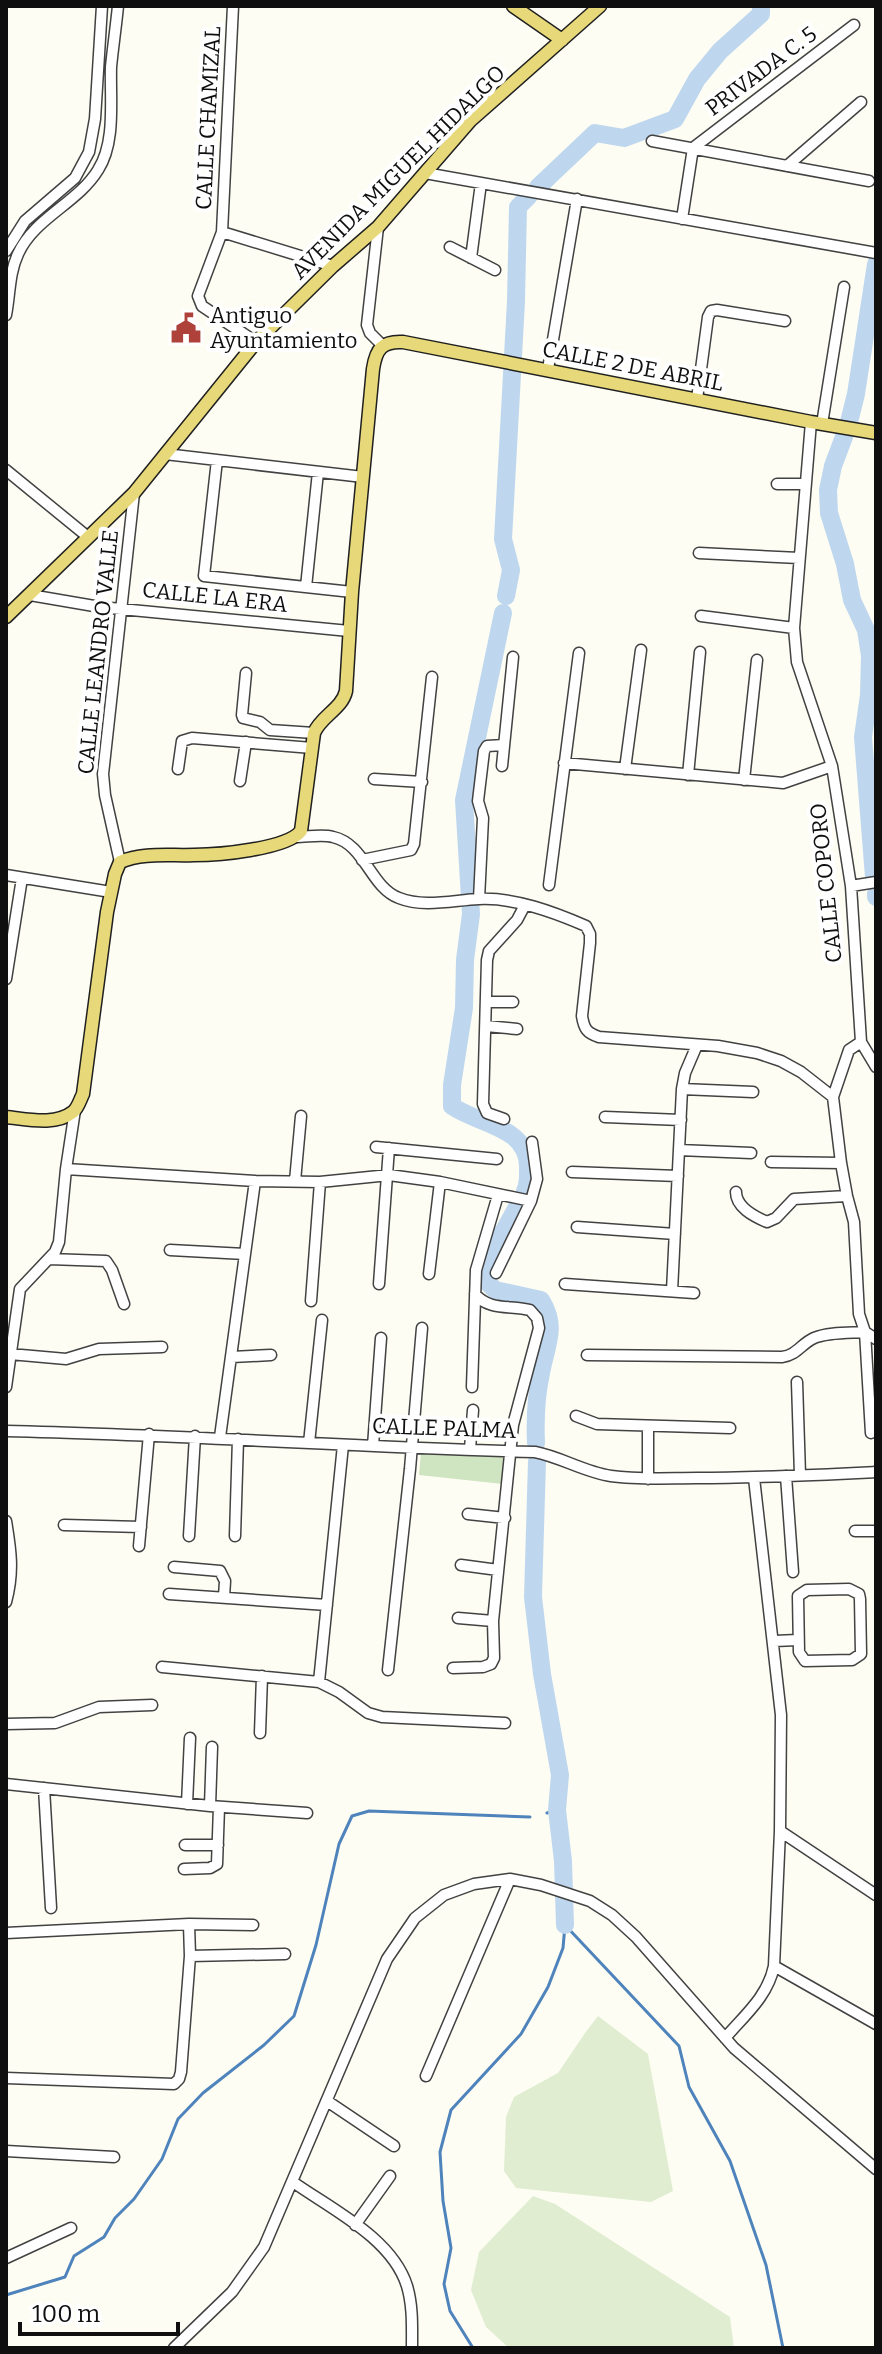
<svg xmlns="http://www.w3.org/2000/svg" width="882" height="2354" font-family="Bitter,serif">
<rect width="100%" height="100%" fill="#fdfdf3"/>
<path fill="#cfe4c0" d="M421,1452L508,1455L503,1484L419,1475Z"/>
<path fill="#e0edd1" d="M598,2016L648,2054L673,2191L651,2202L516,2188L504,2171L506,2117L514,2097L558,2073L585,2033Z
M533,2196L555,2204L730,2317L734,2348H509L486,2327L471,2290L479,2252Z"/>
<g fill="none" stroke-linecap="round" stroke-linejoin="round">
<path stroke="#4e83bc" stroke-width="3" d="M547,1813L557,1810
M565,1925L679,2046L689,2087L730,2161L766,2265L783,2348
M6,2295L65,2277L74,2256L104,2237L115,2218L134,2199L162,2159L178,2119L203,2093L264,2045L294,2016L316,1945L339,1844L352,1816L369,1811L530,1817
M473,2348L450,2311L444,2284L451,2248L443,2201L440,2152L451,2110L521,2034L548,1987L563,1948L565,1925"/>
<path stroke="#bed7ef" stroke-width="18" d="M538,187L595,133L624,138L675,119L697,79L720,51L761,14V6
M849,422L856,394L876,264
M845,434L833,466L828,490L829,513L845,564L852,600L866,630L870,656L869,695L863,737L874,877
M506,596L511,570L503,539L516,301L518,207L529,196
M503,613L464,800L471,914L465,960L464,1008L452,1085V1106C477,1124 527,1126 528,1166C528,1175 529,1183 525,1191
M876,894V897
M517,1207L492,1252L485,1280L495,1290L541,1300C558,1327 546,1345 541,1373C536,1396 535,1420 536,1443
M537,1461L533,1597L542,1674L560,1775L557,1810L563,1861L565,1925"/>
<g stroke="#424242" stroke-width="13">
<path id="minor" d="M233,6L222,232L198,296L202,306L256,342
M652,141L869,181
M693,148L854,25
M787,166L861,102
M425,173L876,253
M682,219L693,148
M378,227L367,325L370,333L382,345
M222,232L333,266
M450,247L495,270
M6,251L25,221L75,178L89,152L95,119L102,6
M471,258L481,183
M6,315C10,295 9,273 18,254C34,218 78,203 98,170C116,142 110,100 111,67C113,47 116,26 118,6
M548,369L577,199
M697,399L708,317L711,311L717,310L785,321
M811,422L794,628L797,662L832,766L851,886L861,1042L876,1067
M822,424L844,287
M165,454L363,477
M217,460L204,576L352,592
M6,470L88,537
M777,484H805
M699,553L799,558
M306,587L318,472
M30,595L100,607L349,631
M701,616L794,628
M246,673L242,715L243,718L260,722L270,730L314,733
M564,763L783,783L832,766
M502,766L513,657
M178,769L182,741L192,738L312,748
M625,769L641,650
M688,775L700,652
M374,779L422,782
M744,780L757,660
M240,781L246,742
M296,837C308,837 322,834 333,837C365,844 370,887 399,898C424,908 454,900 479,899C514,897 554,912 586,926L590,934V943L582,1016C584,1029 587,1033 599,1037L718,1046L757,1053L781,1061L801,1072L833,1097
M362,860L411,850L414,844L432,677
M120,862L105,795L103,774L134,493
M6,875L111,892
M549,885L579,653
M851,886L876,882
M479,899L483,818L478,801L484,751L487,746L504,745
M6,979L22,878
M486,1002H513
M486,1026L517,1029
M861,1042L849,1050L833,1097L841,1163L847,1196L854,1222L859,1314L865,1332L876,1339
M682,1089L753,1092
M605,1117L681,1120
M504,1119L487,1113L483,1104L487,960L489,951L517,920L525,905
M376,1147L497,1159
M679,1150L751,1153
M771,1162L841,1163
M66,1169L255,1181L320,1182L389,1175L440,1182L531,1201
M572,1172L678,1176
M295,1181L301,1116
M736,1192C736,1207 753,1216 767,1222L776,1218L794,1199L847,1196
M577,1227L675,1234
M170,1250L245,1254
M49,1259L106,1261L112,1270L124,1304
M496,1273L531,1201L537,1179L532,1142
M429,1274L440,1182
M379,1284L389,1148
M565,1284L694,1293
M672,1291L682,1089L685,1073L697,1045
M311,1301L320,1182
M10,1354L66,1359L99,1349L162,1347
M587,1355L782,1357C797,1355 801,1344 814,1338C828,1332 849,1333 865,1332L871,1433
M232,1357L271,1355
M797,1382L800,1475
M6,1387L20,1289L55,1252L59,1242L66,1169L75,1110
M472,1387L476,1270L498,1195
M576,1416L597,1424L730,1428
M648,1426V1479
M6,1431C182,1435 358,1447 535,1452C561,1457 584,1472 611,1476C639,1480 669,1478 697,1478C757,1478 816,1475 876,1472
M220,1437L255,1181
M309,1443L322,1320
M373,1446L381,1338
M470,1449L473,1410
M786,1476L793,1572
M468,1514L505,1518
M6,1521C11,1551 14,1572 6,1602
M64,1525L141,1527
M855,1531H876
M189,1536L195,1436
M235,1536L238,1439
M139,1546L149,1434
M461,1565L498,1570
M174,1567L220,1571L225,1581L224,1597
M849,1589L859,1594L860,1599L861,1654L852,1660L805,1661L799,1652L798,1596L807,1590Z
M169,1594L327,1605
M458,1618L493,1621
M774,1641L798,1640
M162,1667L319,1682L339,1692L368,1713L382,1717L505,1723
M453,1668L483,1667L491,1664L494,1658L493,1621L513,1425L539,1328L537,1318L530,1310C511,1305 489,1311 475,1294
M388,1670L410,1469L422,1328
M319,1682L343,1445
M6,1724L55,1723L99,1707L152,1705
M260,1733L262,1676
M6,1784L210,1806L307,1813
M44,1788L51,1908
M187,1804L190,1738
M210,1806L212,1747
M780,1831L876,1895
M185,1845H218
M184,1869L210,1868L217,1864L219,1807
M6,1933L189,1924L253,1925
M190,1956L285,1954
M774,1966L876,2024
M725,2038C745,2015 768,1996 774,1966L780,1831L781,1715L754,1478
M426,2076L510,1879
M6,2078L174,2084L179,2079L181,2072L190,1956L189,1924
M327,2101L394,2146
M6,2151L114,2157
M293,2182C331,2209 392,2238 407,2286C413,2306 412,2327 412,2348
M355,2225L390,2176
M6,2258L71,2228
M174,2348L232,2292L264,2247L387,1959L415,1918L444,1895L474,1884L510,1879L541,1885L590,1901L612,1915L636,1937L734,2048L876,2169"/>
</g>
<g stroke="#202020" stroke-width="15">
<path id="major" d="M513,6L562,40
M6,617L134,493L256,342L333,266L378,227L470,121L600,6
M6,1117C27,1119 55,1126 73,1112C78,1108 80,1100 83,1094L107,912L115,874L120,862C143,852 170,856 194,855C218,855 287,849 301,831L314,733C321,716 342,709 346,691L352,592L373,369C376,349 382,341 403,342L811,422L876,433"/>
</g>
<use href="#minor" stroke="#fff" stroke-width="10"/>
<use href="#major" stroke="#e7d979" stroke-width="12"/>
</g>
<defs>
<g id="civic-bare" transform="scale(2.4)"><path d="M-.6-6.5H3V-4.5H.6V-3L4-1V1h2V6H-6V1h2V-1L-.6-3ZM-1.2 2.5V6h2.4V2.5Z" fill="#ae4139" stroke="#fff" stroke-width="2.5" paint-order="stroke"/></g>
</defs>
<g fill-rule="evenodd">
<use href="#civic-bare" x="186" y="328"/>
</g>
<g text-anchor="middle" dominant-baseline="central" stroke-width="8" stroke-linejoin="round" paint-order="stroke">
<g font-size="22" fill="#0f0f0f" stroke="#fff">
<text transform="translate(761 71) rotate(-37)">PRIVADA C. 5</text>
<text transform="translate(208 118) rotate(-87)">CALLE CHAMIZAL</text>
<text transform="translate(398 172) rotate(-45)">AVENIDA MIGUEL HIDALGO</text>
<text transform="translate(633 366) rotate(11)">CALLE 2 DE ABRIL</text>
<text transform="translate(215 597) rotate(6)">CALLE LA ERA</text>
<text transform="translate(98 652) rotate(-84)">CALLE LEANDRO VALLE</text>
<text transform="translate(826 883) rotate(-96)">CALLE COPORO</text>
<text transform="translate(444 1428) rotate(2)">CALLE PALMA</text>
</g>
<g font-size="22" fill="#0f0f0f" stroke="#fff" text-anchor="start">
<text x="210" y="315">Antiguo<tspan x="210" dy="25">Ayuntamiento</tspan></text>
</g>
</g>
<rect width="882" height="2354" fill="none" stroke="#0f0f0f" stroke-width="16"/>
<path d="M20 2322v12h158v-12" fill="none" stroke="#0f0f0f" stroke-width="4"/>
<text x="32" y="2322" font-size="24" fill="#0f0f0f" stroke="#ffffff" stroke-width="6" paint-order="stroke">100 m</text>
</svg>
